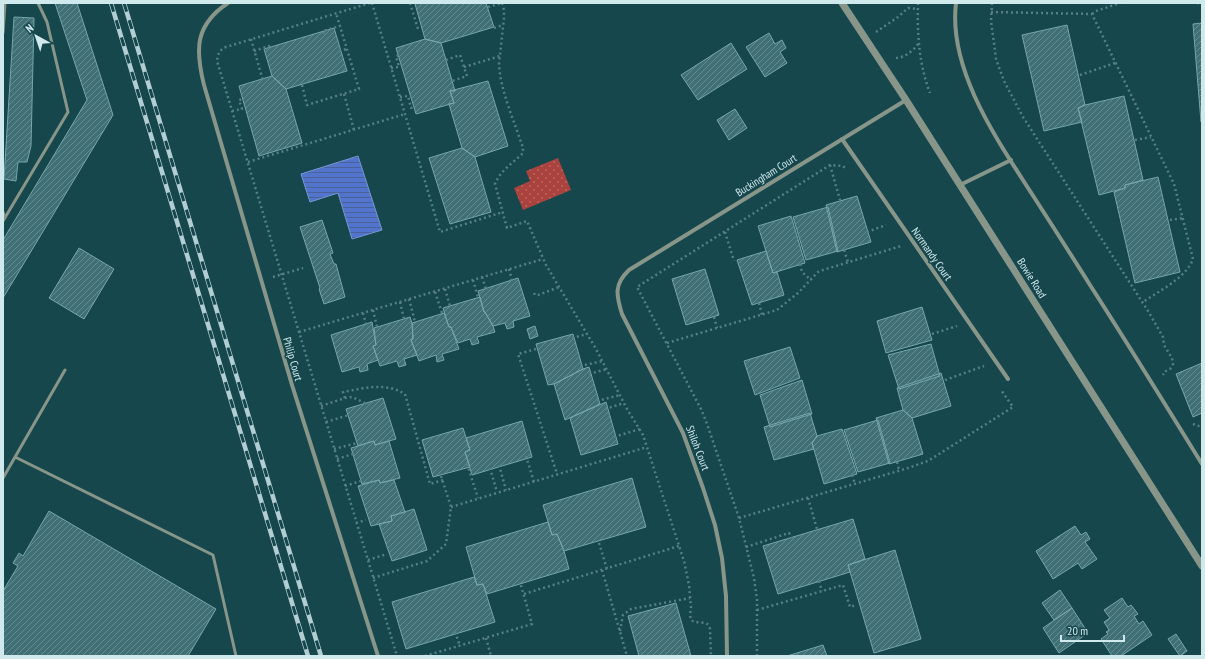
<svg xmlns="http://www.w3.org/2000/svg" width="1205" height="659" font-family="'PT Sans Narrow',sans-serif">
<defs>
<pattern id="green-dots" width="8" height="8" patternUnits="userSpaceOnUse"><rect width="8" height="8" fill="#aa433d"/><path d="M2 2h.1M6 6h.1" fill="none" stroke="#b86763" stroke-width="1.8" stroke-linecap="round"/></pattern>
<pattern id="water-rules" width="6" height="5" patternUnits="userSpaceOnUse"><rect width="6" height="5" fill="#5274cc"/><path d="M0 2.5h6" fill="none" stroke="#4a6297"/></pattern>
<pattern id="building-hatch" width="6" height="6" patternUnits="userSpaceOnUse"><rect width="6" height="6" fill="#407076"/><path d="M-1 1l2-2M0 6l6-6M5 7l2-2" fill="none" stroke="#638b90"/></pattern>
</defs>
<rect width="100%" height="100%" fill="#16474d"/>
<path fill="url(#green-dots)" d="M558,158L571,190L523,210L514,188L530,181L526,171Z"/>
<path fill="url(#water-rules)" stroke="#7897d6" d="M358,156L382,230L352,239L338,193L310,202L301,174Z"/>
<path fill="url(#building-hatch)" stroke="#75a6ac" d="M55,3H77L113,115L3,298V240L87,100Z
M417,3H486L494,27L441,43L425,39L415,4Z
M14,17L34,18L31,146L27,162H18L16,181L4,179Z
M1202,23V122H1201L1193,24Z
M1067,25L1085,105L1078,108L1082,122L1044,131L1022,35Z
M334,28L347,71L286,89L272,76L264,49Z
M769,33L775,44L782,40L786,48L780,52L787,63L765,77L746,47Z
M425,39L441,43L455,91H450L454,103L416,114L396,48Z
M731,43L747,69L698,100L681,75Z
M272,76L286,89L302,143L259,156L239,86Z
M488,81L508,146L475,157L462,148L449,104L454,103L450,91Z
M1124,96L1143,180L1125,185V188L1099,195L1078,108L1085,105Z
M735,109L747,128L729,140L717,120Z
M462,148L475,157L491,212L450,224L429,158Z
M1158,177L1180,272L1135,283L1114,192L1125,188V185Z
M857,196L871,242L837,252L826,205Z
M828,207L838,251L806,260L793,217Z
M791,216L805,263L773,273L758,226Z
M322,220L333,253L330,254L334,264H336L345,297L324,304L319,289L320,288L300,227Z
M79,248L114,269L84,319L49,298Z
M766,251L773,273L777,272L784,295L752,305L737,260Z
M705,269L719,315L686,325L672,279Z
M518,278L530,316L513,321L514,327L507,329L505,323L493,326L485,312H484L478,291Z
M480,297L484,312H485L493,326L495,332L477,337L479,343L472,345L470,339L458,343L451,327H449L443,308Z
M922,307L932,340L886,353L877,321Z
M444,313L449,327H451L459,349L442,354L444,360L437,362L436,355L419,361L411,340L413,339L412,323Z
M410,317L412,323L413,339L411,340L417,355L404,359L406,365L399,367L397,361L380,366L373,346L376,345L374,328Z
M372,322L376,345L373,346L378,360L367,364L368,370L360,372L359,367L342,372L331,335Z
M535,326L538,336L530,339L527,329Z
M573,334L583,369L554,384L548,385L536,344Z
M931,344L940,376L899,389L888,355Z
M790,347L800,378L755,395L744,361Z
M1202,363V413L1193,417L1176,374Z
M589,367L600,404L565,420L554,384L583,369Z
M941,373L951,406L912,418L903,410L897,388Z
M802,380L812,414L770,427L760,395Z
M383,398L396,439L375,445L374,441L358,446L346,409Z
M606,402L618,444L581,455L570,418Z
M903,410L912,418L923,454L889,464L876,418Z
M810,413L817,436L812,443L814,449L774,460L764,427Z
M878,420L890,463L858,472L844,430Z
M522,421L532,457L472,475L465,452L470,450L466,438Z
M463,428L470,450L465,452L470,467L433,477L422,440Z
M842,429L857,474L824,484L812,443L817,436Z
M374,441L375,445L389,441L400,478L380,483L379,480L362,484L351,448Z
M632,478L646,527L564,551L557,534L552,535L543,505Z
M379,480L380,483L394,480L405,512L391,516L392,521L371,526L358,486Z
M414,509L427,550L392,561L379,524L392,521L391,516Z
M49,511L216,609L188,656H3V591L18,566L13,563L19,553L23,556Z
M853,519L865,559L848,565L850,572L778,594L763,546Z
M548,522L552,535L557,534L564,551L569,569L487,594L483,584L477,585L466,547Z
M1075,526L1081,535L1086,532L1090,539L1085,542L1097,559L1082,569L1078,563L1053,579L1036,551Z
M895,550L921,639L874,653L848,565Z
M474,577L477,585L483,584L495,622L406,649L392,602Z
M1060,590L1072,608L1054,620L1042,603Z
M1122,598L1128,607L1131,605L1138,614L1134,616L1139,624L1143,621L1152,635L1121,656H1112L1101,639L1108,634L1106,632L1109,630L1104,622L1110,618L1104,610Z
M676,603L691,656H639L628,616Z
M1072,608L1088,633L1059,653L1043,628Z
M1176,634L1187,651L1180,656L1168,639Z
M823,645L827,656H787Z"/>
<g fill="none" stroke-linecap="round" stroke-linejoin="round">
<path stroke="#567f84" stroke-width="2.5" stroke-dasharray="2 3" stroke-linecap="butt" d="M370,3L226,47C219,50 218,54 217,61L397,656
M372,3L440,232L503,212
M410,3L418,29H420
M502,3L504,10V18L499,64C500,90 515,123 523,148V153C513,163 500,171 495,184L507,228L527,221L546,265L596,349L627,409L643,435L684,561L689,585L691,607L690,615L691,620C698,625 708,619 710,629L711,656
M918,3C917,34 919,64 930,93
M992,3L991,21L994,43L996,59L1004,81L1023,117L1148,311L1163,337L1164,345L1172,358L1173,364L1170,369L1164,372L1163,375
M1197,3L1202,4
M488,7L502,3
M991,12L1092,14L1174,184L1193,259C1186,278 1159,291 1143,302
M1092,14L1096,11L1120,3
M494,28L503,25
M876,32L898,17L908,8L917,9
M324,34L323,31L340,26
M251,39L263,81
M254,51L269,46L270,50
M339,51L347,49
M896,58C904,58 913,51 918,44
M446,60L460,55L467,76L452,81
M464,67L500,56
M391,68L399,67L396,56L399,55
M1080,75L1115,63
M302,85L307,105L359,89L336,13
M344,94L354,130
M400,97L408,96L411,108L415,106
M232,111L242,109L239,100L243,99
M1135,140L1151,137
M248,162L405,114
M830,165L840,200
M1170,220L1183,218
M725,232L734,261
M867,232L886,225
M844,250L848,262
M800,264L802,272L811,280
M509,269L512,281
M273,277L303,268
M482,277L486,289
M473,280L478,297
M445,289L450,306
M435,292L442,313
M534,293L535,295H538L559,287
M409,299L415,322
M400,302L404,319
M759,303L762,315
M373,310L377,327
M363,313L366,324
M714,317L717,328
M299,332L543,259
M932,334L957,326
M572,338L587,334
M667,343L777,310L798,293L818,272L823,270L901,246
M536,349L518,354L557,474
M580,366L603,361
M589,374L607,369
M945,380L984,366
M345,398L343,392C365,388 385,382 405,394L430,484L443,480
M597,401L620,395
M321,406L345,398L352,397L365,403
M605,409L624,403
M326,422L349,415
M1193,424L1198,426L1202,424
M614,437L640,429
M334,449L357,443
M526,456L534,482
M337,459L353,454
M897,462L899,470
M467,464L478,498
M499,465L506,490
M490,468L497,492
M852,475L855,484
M345,486L361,481
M808,498L817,529
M451,507L647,447
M739,518L905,469L928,461L1013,407L1001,390
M356,523L366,520
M599,543L607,569
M746,547L789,533L791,538
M368,560L387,554
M602,570L627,656
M373,578L427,561L446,544L451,507L440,473
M819,581L822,591
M524,594L679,546
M757,610L843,585L850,607L856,605
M620,631L623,615L631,609L690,598
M455,632L460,646
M486,638L491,656
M425,656L532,624L520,582
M757,656V600L754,578L739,518L707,424L702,411L637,287L830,165L843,166L845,168"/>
<path stroke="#889589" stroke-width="3" d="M3,33L5,3
M3,212L5,218
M3,221L68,112L47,22L38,3
M15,457L213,555L236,656
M3,478L65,370"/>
<path stroke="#889589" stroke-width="4" d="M228,3C195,25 195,49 204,85L292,385L378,656
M956,3C948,69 996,138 1030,191C1050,222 1070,253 1090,285C1128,344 1165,404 1202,464
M842,139L1008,379
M960,185L1011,160
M727,656L726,596L722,558L715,525L703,488L683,433L622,314C616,295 614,284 629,270L906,100"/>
<path stroke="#889589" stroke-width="7" d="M842,3L906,100L1202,566"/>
<g stroke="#b2ced2" stroke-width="4.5">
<path id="rail" d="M111,3L308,656
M124,3L321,656"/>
</g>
<use href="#rail" stroke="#16474d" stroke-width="3" stroke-dasharray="9" stroke-linecap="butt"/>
</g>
<g text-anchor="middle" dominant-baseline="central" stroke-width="3" stroke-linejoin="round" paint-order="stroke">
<g font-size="11" fill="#d0e9ec" stroke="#16474d">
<text transform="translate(766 175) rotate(-32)">Buckingham Court</text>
<text transform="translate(932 254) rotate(55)">Normandy Court</text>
<text transform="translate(1032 278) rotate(58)">Bowie Road</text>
<text transform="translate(293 359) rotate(74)">Philip Court</text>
<text transform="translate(698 448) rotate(69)">Shiloh Court</text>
</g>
</g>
<rect width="1205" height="659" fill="none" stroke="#d0e9ec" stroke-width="8"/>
<g transform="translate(36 36) rotate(320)" stroke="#16474d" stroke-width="3" paint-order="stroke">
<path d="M0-3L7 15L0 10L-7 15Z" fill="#d0e9ec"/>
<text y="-6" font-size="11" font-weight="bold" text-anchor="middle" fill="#d0e9ec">N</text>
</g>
<path d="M1061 635v6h63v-6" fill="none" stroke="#d0e9ec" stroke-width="2"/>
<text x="1067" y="635" font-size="12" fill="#d0e9ec" stroke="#16474d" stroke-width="3" paint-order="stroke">20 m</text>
</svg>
